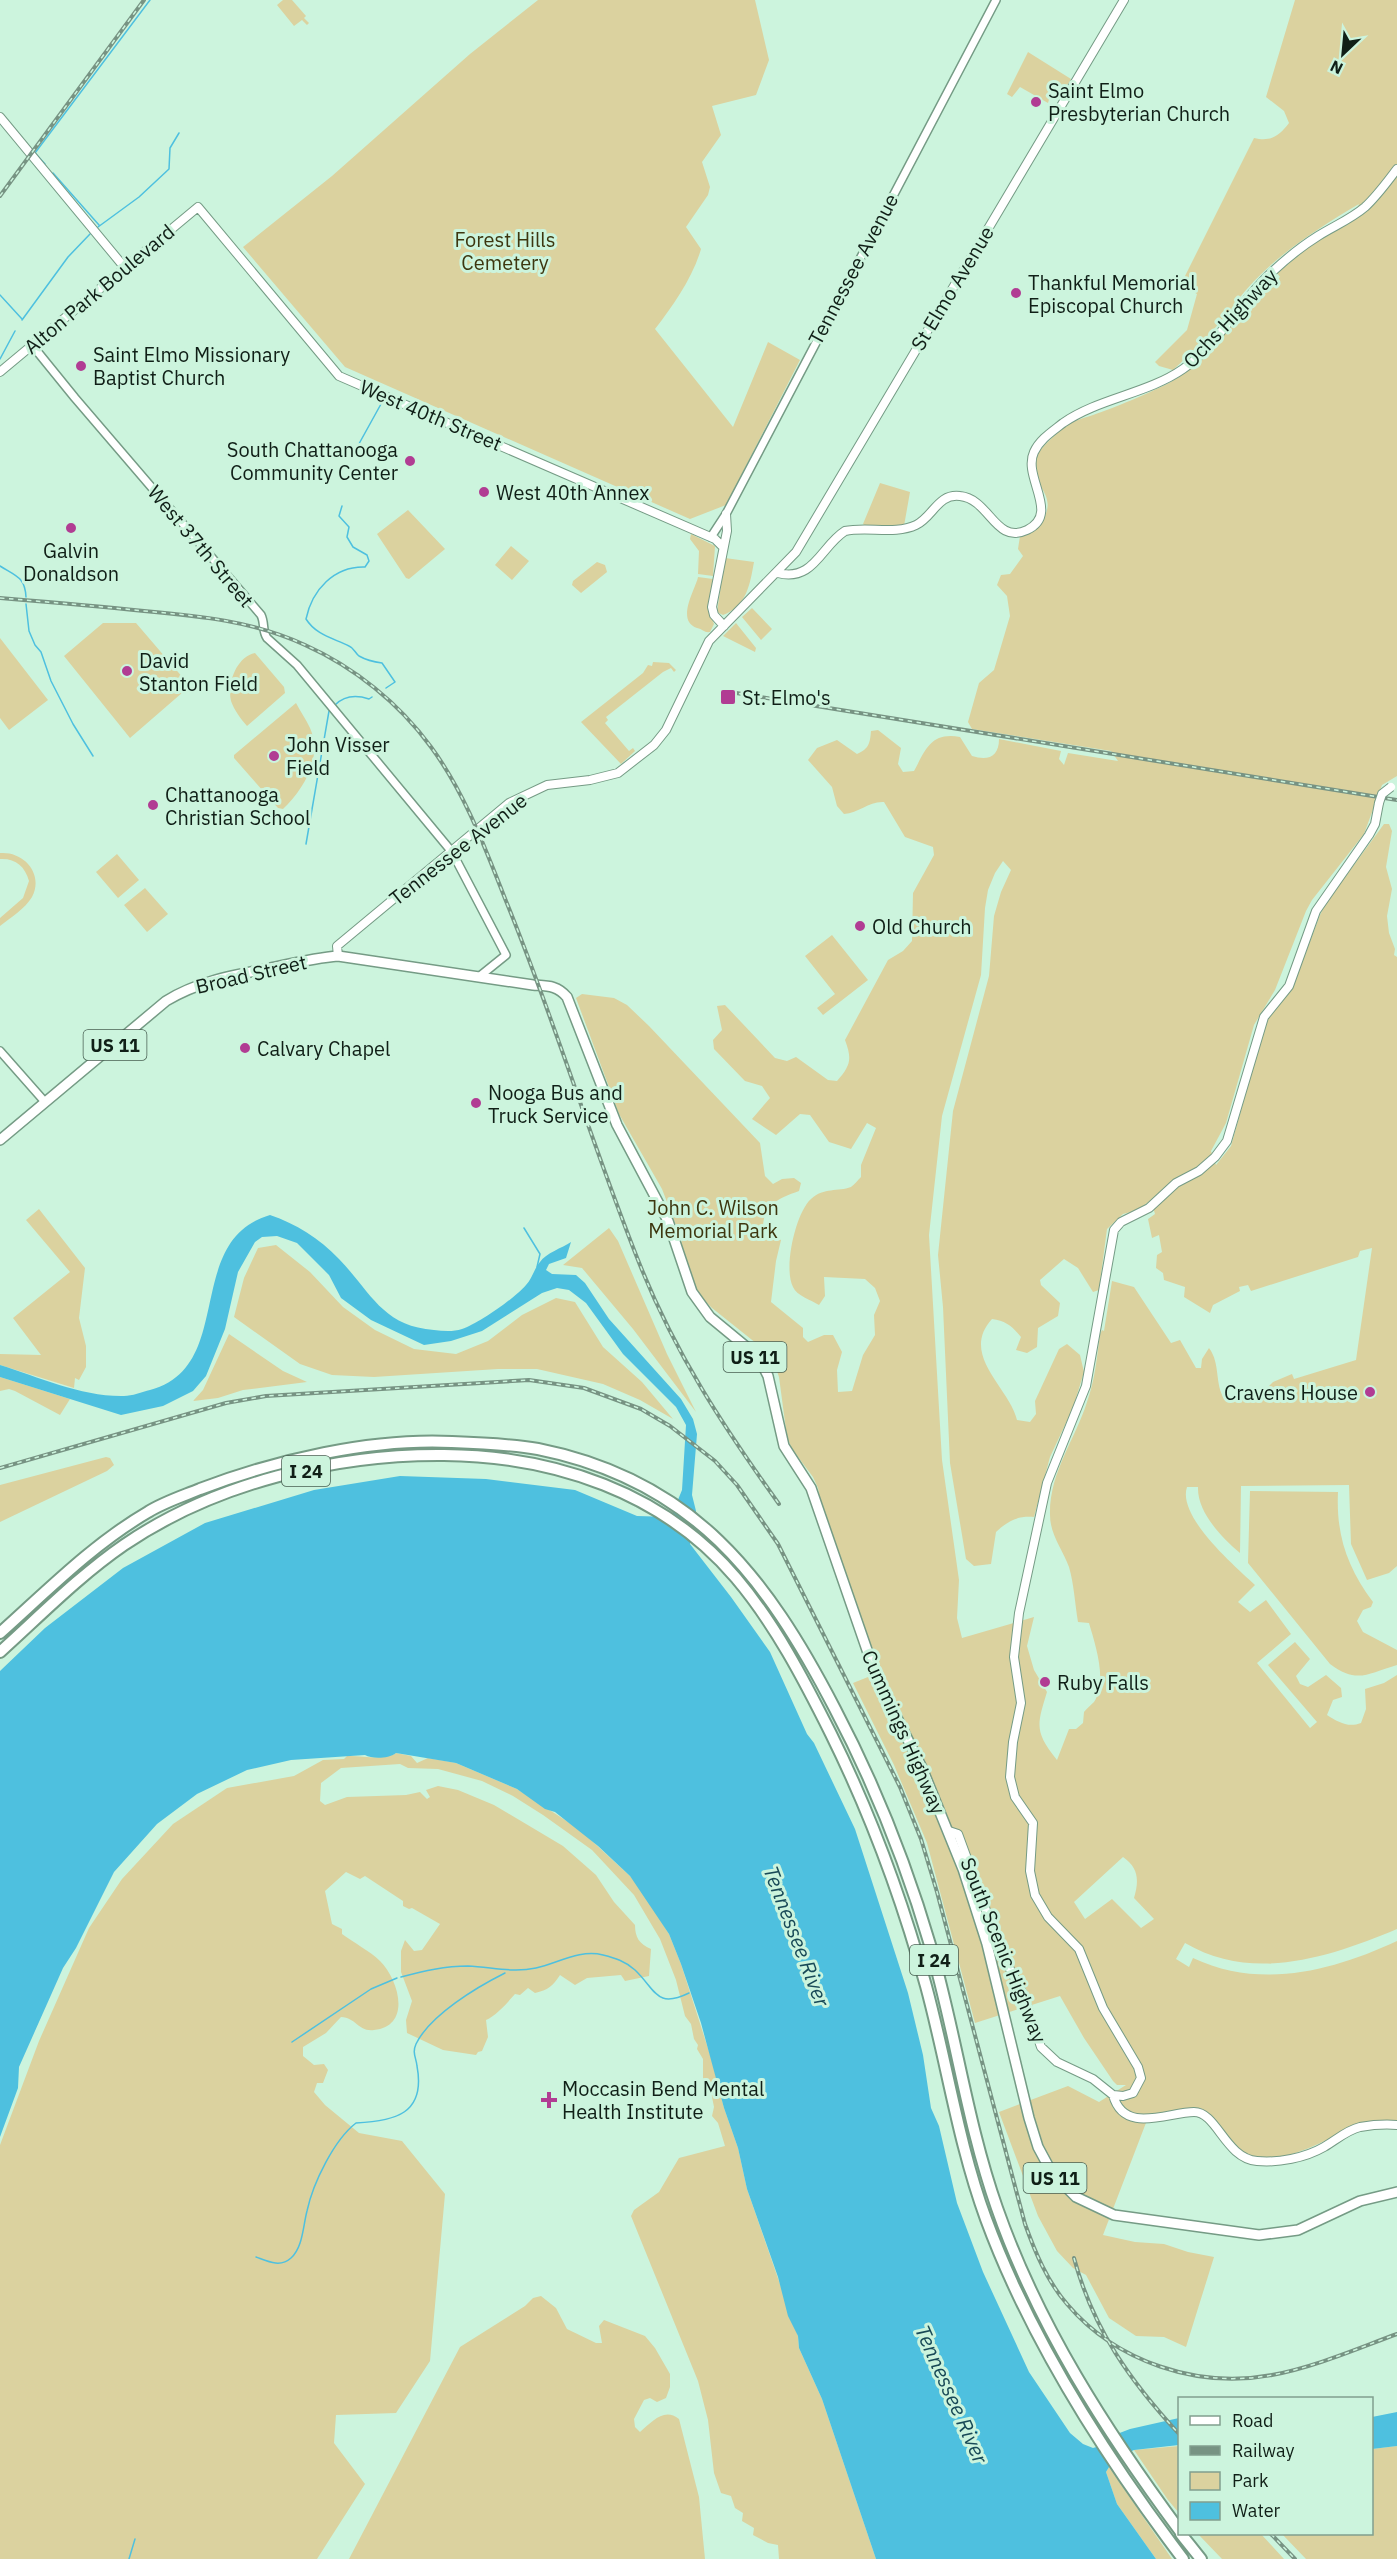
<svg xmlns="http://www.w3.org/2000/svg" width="1397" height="2559" font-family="'IBM Plex Sans',sans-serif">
<rect width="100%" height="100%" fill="#ccf4dd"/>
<path fill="#dbd29f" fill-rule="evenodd" d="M283,0H292L306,16L304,18L309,23L307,25L302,20L294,26L277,5Z
M538,0H755L769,60L756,95L712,106L721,135L702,162L710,187L708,195L686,227L701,249C693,277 673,306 655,329L733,427L768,342L800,360L726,505L690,519L345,367L243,247L332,176L470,54Z
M1295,0H1397V776L1382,785L1364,834L1312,900L1306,911L1275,990L1254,1025L1226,1123L1211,1151L1216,1165L1231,1146L1265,1025L1271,1013L1292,989L1320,915L1326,903L1384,824H1389L1392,831L1386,867L1392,889L1387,916L1389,933L1395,949L1394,955L1397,957V1566L1389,1573L1367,1580L1351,1544L1349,1485L1241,1486L1240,1553C1222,1538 1197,1512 1198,1487H1187C1177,1517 1235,1566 1255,1585L1238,1602L1250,1612L1266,1600L1291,1634L1257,1663L1310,1728L1317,1722L1268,1665L1295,1642L1310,1659L1296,1676L1300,1684L1308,1687L1326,1675L1341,1688L1342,1697L1333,1700L1327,1715C1338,1722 1348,1728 1361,1723L1366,1709L1365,1689L1384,1683L1397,1675V1929C1330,1957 1253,1983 1185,1943L1176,1959L1189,1967L1193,1958C1261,1990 1332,1971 1397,1941V2120C1386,2120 1375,2120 1365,2123C1334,2134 1284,2168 1250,2156C1226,2148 1220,2120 1200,2108L1149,2115L1103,2235L1135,2242L1164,2244L1188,2252L1214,2257L1186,2347L1164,2337L1136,2336L1109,2318L1086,2275L1073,2268L1057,2251L1038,2216L999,2112L1068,2086L1099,2102L1126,2085H1117L1113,2081L1084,2038L1060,1996L975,2023L927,1843L894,1765L853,1683L878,1673L821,1505L818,1488L813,1477L792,1449L787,1437L779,1377L774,1362L766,1351L712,1308L701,1297L694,1285L680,1244L682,1241L662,1189L619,1114L576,998L582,994L614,998L627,1005L649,1026L760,1143L765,1176L773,1184L782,1179L794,1178L801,1183L799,1191C777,1199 762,1205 763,1232L781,1240L776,1261L771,1302L803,1328V1337L808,1342L824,1335H833L842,1352L837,1370L838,1392L852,1391L863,1355L875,1335L874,1315L880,1301L875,1288L865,1279L824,1277L825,1296L819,1305C811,1300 797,1296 793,1287C783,1268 796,1212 811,1199C824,1187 838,1192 851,1187C854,1185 858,1180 861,1177V1165L876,1128L867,1123L851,1149L829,1142L810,1115L800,1114L776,1135L752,1119L770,1098L762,1086L745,1081L714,1049L713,1040L722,1030L717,1006L725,1005L775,1058L787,1061L796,1057L828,1080L837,1081C851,1065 852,1059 845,1040L888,960L903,951L912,941L913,893L934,855L933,847L905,837L884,802C869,801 859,813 844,814L837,806L832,787L808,760L817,748L837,740L857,754C869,749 870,743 871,731L878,730L901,748L898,764L903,772L914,771C926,749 931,732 960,737L972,756C988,761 999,757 999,739L1061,751L1059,759L1064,765L1068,753L1118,761L1111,751L972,729L968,722L979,683L994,670L1010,616L1007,596L997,585L1001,575L1010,574L1023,556L1018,549L1020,536C1029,534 1036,531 1042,522C1059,493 1032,489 1035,462C1036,450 1052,439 1060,430C1070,421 1081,419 1093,415C1114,408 1149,393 1169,383C1197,368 1215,343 1235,320L1227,314L1202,343L1173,370L1159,366L1155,362L1187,330L1197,294L1181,284L1254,138C1271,142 1279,136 1289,123L1284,111L1266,97ZM1359,204L1350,222L1311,245L1277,273L1280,277L1274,282L1269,281L1245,308L1237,301C1268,260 1315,230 1359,204ZM1003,861L1011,870L1001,892L994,916L989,976L953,1111L938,1255L943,1307L950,1463L966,1559L974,1566L991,1564L996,1532C1009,1520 1017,1516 1034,1517L1050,1457L1073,1408L1084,1372L1080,1355L1067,1344L1059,1349L1035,1401L1036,1414L1030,1422L1017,1420C1010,1388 959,1355 992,1319C1006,1321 1012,1326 1021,1337L1016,1350L1027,1353L1037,1347L1038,1328L1058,1316L1060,1303L1041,1285L1040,1280L1064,1259L1078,1268L1093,1292L1099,1290L1107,1229L1123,1214L1138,1210L1151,1200L1155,1214L1148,1219L1152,1238L1159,1235L1162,1252L1157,1255L1156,1268L1163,1273L1164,1280L1185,1287L1184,1297L1210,1313L1213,1305L1240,1291L1239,1287L1248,1285L1251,1291L1358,1257L1360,1251L1372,1248L1356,1360L1294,1379L1292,1374L1273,1382L1268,1387L1225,1400C1214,1384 1221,1364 1209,1348L1202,1359L1201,1368H1196L1180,1340L1171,1343L1134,1287L1112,1281L1104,1331L1102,1330L1100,1334C1097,1357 1095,1380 1087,1402C1075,1440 1049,1473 1050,1515C1050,1535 1063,1550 1069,1567C1074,1584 1075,1604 1078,1622L1089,1623C1095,1644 1108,1681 1094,1702C1091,1705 1087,1708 1084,1712L1083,1723L1076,1729H1069L1057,1760C1034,1731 1037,1725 1047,1692L1034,1670L1027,1646L1034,1617L962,1638L957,1618L959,1580L942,1460L929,1235L942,1116L981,975L985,908L988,890L995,873ZM1123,1857C1139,1868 1139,1881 1134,1898L1154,1919L1141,1928L1112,1899L1085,1919L1074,1902Z
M1028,52L1071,79L1064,91L1057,88L1052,89L1048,103L1020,87L1012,97L1007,94Z
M880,483L910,492L904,526H865L863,524Z
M408,510L445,549L409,579L406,578L377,534Z
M691,534L715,546L713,576L698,574L699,551L690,539Z
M511,546L529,561L512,580L495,565Z
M725,558L754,562C750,584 747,606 723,615L717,612Z
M597,562L605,565L607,572L581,593L572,585L573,581Z
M698,577L713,579L709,611L714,624L710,632C704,633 703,629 697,628C675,621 696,588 698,577Z
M752,608L772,629L761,640L742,617Z
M103,623H136L190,686L130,738L64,656Z
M736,623L756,648L755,652L723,636Z
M0,638L48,700L9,730L0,718Z
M255,653L284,687L285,693L247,726C241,719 234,710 231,701C227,684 236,657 255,653Z
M653,662L669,663L676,670L674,672L671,668L663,672L606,717L608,720L605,723L629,751L633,748L635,751L621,764L581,722L643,673L648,665L652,666Z
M296,703C300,711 306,719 310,728C323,757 304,789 283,809L278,808L234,758V755Z
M0,853C24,851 44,874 32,897C25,909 10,918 0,926V918L23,898L29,881C25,866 15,858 0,859Z
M117,854L139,880L118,898L96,872Z
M145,888L168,914L147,932L124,905Z
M832,935L868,980L823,1015L817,1008L835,994L805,956Z
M39,1209L85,1268L79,1318L86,1346V1367L79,1380L75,1378L74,1388L0,1365V1354L41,1355L13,1318L70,1272L26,1220Z
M609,1228L618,1241L667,1354L696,1412L633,1329L582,1268L563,1265Z
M276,1245L310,1272L343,1307L375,1330L414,1349L456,1354L488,1341L522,1315L556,1298L575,1302L603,1347L642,1382L673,1419L640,1400L603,1384L537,1369H498L374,1377L332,1375L300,1364L234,1317L244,1278L258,1248Z
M229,1334L283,1371L307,1382L243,1390L218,1398L193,1401L203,1390Z
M0,1377L70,1399L60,1415L15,1391L9,1389L0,1391Z
M106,1457L110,1458L114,1465L107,1471L0,1522V1485Z
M1250,1491L1338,1492C1336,1535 1347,1567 1373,1602L1371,1607L1363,1610L1357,1621L1363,1632L1397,1650V1665C1367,1674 1357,1684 1330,1664L1248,1563Z
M396,1753L411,1756L417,1763L428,1758L456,1763L517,1789L579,1829L630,1876L641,1889L669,1934L681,1964L712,2061L724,2108L738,2148L747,2189L798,2336L799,2348L822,2399L876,2559H779L778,2545L768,2543L753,2535L754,2528L742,2521L743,2513L735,2508L731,2496L721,2493L714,2473L708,2420L698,2381L631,2216L634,2210L659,2192L679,2158L725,2146L718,2123L712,2116L714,2107L711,2092L703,2078V2059L697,2049L698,2045L694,2039L691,2024L685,2016L676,1980L660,1939L634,1895L592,1850L543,1815L513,1796L482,1781L438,1769L408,1768L400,1764L341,1768L321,1783L320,1801L325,1805L347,1797L406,1795L420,1792L427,1799L430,1797L426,1790L438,1786L458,1790L494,1805L563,1846L596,1875L614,1902L635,1925C635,1937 639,1944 651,1949L649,1976L625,1981L621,1975L587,1978L575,1985L560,1975C553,1986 548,1990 535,1993L528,1988L520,1995L515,1994C507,2003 497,2015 486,2020L488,2037L482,2051L478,2052L476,2055L443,2050L407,2033L406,2020L412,2001L401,1972V1951L405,1940L414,1951L422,1950L440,1924L412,1908L409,1909L403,1906V1901L365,1876L360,1879L346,1872L325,1891L332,1924L342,1929V1934C354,1943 370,1951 380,1961C399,1980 412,2026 374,2030C358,2032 357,2018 341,2017L326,2033L303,2047V2056L314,2065L324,2064L328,2070L323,2083H317L314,2092L325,2105L359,2133L402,2141L445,2194L430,2361L396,2413L336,2415L334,2443L365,2484L317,2559H0V2145L39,2041L89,1928L122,1879L173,1824L227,1788L294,1776L323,1760L344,1759L347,1756C361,1755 384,1761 396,1753Z
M541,2296L556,2308L567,2329L596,2343H602L599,2326L604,2320L645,2336L655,2348L670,2374V2387L666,2398L657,2402L650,2398L644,2400L634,2419L635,2427L640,2432C652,2422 664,2407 679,2419L699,2497L705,2559H349L460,2347L525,2306L533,2298Z
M1179,2446V2513L1168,2500L1134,2450Z
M1397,2446V2559H1306L1282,2534H1372V2449Z
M1109,2467L1172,2559H1156L1117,2504L1106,2472Z
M1198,2534H1261L1284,2559H1222Z"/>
<path fill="#4ec0df" d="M270,1215C296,1224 319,1238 339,1259C371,1292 382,1326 434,1330C443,1331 453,1332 462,1329C478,1324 515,1298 526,1285C532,1279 534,1269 540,1262C546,1253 562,1248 571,1242L566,1258L549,1264L546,1270L552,1274L576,1275L585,1283L609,1319L681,1399L693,1419L697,1434L692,1495L696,1511L690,1544L731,1597L770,1652L807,1734L814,1743L855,1829L908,1993L923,2055L931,2108L939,2126L957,2203L983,2272L1029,2372L1070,2433L1083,2444L1093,2448L1103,2445L1117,2434L1130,2429L1179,2418V2445L1134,2450L1114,2459L1106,2472L1117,2504L1156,2559H876L822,2399L799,2348L798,2336L788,2316L778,2277L747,2189L738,2148L724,2108L701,2023L681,1964L669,1934L630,1876L598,1846L555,1812L545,1809L517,1789L456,1763L396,1753C388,1759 372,1759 365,1755L291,1760L247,1770L197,1794L157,1824L114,1872L76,1948L63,1968L19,2067L18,2088L0,2137V1671L45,1628L123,1568L205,1523L314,1490L400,1476L486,1479L575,1490L637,1516L671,1517L682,1490L686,1425L676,1407L623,1354L586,1303L569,1290L557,1288L542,1293L482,1331L451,1341L424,1345L371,1320L341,1298L329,1275L297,1243L277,1236L262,1237L255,1242L238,1272L225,1329L206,1376L193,1391L163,1406L121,1415L0,1377V1365C39,1377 82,1397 124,1396C132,1396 142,1392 150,1390C237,1367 182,1241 270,1215Z
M1397,2412V2446L1372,2449V2417Z"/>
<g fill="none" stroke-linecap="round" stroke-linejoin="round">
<path stroke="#4ec0df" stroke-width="1.5" d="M45,164L35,153L150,0
M53,173L99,225
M98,227L139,197L169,169L170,148L179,133
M0,295L22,319
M22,320L68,257L90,234
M0,359L15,331
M355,451L381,404
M342,506L339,516L349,527L347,537L353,547L367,555L369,561L365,567C334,566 312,590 306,619C316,635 333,638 349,646C354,648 355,653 359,656C366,660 374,662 382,663L395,682L386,688
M0,566C16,576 25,577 26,597
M26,604L29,631L35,645L41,652L51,681L73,724L93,756
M335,705C345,695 357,695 369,699L372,697
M306,844L329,711
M524,1228L540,1254L537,1267
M401,1977C424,1971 445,1966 468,1966C492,1967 512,1973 536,1968C558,1963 580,1949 603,1955C615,1958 625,1961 635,1970C656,1990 656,2009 689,1993
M292,2042L371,1989L397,1978
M256,2257C267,2261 280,2268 291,2258C303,2247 303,2226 307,2211C313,2183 334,2140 356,2123C395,2121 426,2114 417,2066C416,2057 412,2053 416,2044C430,2015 477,1987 505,1973
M129,2559L135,2539"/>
<g stroke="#759b85" stroke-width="10">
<path id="tertiary" d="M32,345L75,398L261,615C265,623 262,631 267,638L297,665L452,852L506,955L480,976
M711,537L726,514L996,0
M0,1051L45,1102"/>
</g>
<g stroke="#759b85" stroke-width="10">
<path id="secondary" d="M0,117L125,268
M0,372L198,207L339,376L715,539L722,546
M778,573C814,582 821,546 845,531C867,526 895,535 916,525C933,517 938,493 960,496C990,499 995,545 1027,530C1061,514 1022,477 1034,452C1040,439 1053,431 1063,423C1099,398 1147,394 1183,369C1216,347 1241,300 1272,272C1286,259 1302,246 1318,236C1334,226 1351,219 1365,207C1377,196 1387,182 1397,169
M724,626L714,615L712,607L727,531L726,514
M338,956L337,946L509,803L547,785L590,780L618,773L654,745L666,730L709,641L796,552L1124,0
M949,1831L958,1834L1002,1954L1023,1994L1041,2047L1057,2062L1093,2079L1113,2095L1123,2096L1133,2093L1141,2078L1138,2067L1103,2008L1079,1949L1048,1917L1035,1895L1030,1871L1033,1823L1015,1797L1010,1777L1013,1742L1021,1703L1014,1657L1019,1613L1047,1483L1086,1386L1114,1230L1121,1222L1149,1208L1176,1183L1199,1171L1215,1157L1227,1141L1264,1017L1289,986L1316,911L1369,835L1375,824L1379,803
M1113,2095C1124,2135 1168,2112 1194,2112C1217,2112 1225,2158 1257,2161C1278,2163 1305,2158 1324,2147C1336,2140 1347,2130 1360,2127C1372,2125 1385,2124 1397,2125"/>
</g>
<g stroke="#759b85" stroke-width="12">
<path id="primary" d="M0,1140L166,1001C197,982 230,976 266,969C290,964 314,958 338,956L533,985C547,986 557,985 567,997L617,1125L668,1221L692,1292L710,1317L750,1350L762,1364L768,1376L784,1446L811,1488L876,1676L922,1768L963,1869L987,1944L1029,2118L1038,2147L1052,2173L1076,2197L1114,2215L1259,2235L1298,2230L1360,2201L1397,2192"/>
</g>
<g stroke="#759b85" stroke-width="14">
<path id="motorway" d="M0,1633C47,1591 93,1544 148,1512C164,1502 183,1496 200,1489C276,1460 371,1438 452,1442C481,1443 510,1444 538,1449C693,1480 766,1576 835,1709C875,1785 907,1866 931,1948C956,2034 967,2123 997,2208C1038,2325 1106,2431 1180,2531
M0,1652C40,1616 79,1576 124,1545C215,1483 335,1454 444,1455C554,1456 663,1492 736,1578C775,1624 804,1680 831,1734C871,1815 902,1899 926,1986C947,2063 958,2143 986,2219C1031,2341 1104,2455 1183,2559
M1181,2534L1201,2559"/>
</g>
<use href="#tertiary" stroke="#fff" stroke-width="7"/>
<use href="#secondary" stroke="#fff" stroke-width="8"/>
<use href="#primary" stroke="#fff" stroke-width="9"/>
<use href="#motorway" stroke="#fff" stroke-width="10"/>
<g stroke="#779383" stroke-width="4">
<path id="rail" d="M0,196L144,0
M0,598C48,602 96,606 144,611C200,616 253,621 305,645C354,667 399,703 431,747C465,793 485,848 506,901C555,1021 592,1145 640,1265C676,1355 723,1426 779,1504
M730,692L1397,800
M0,1468L226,1403L266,1396L529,1380L584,1388L641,1409L670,1426L715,1461L737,1485L778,1544L900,1787L921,1839L937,1892L1025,2224C1035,2252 1047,2281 1067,2304C1116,2362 1198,2389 1272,2375C1315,2367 1356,2349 1397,2334
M1074,2258C1093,2329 1130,2381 1180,2435
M1271,2534L1295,2559"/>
</g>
<use href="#rail" stroke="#ccf4dd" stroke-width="1.5" stroke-dasharray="4.5" stroke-linecap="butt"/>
<g stroke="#759b85" stroke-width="10" stroke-linecap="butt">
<path id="secondary-bridge" d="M1379,803L1382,794L1391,787"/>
</g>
<use href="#secondary-bridge" stroke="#fff" stroke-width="8"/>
</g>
<g fill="#b13c93" stroke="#ccf4dd" stroke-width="2">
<circle cx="1036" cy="102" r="6"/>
<circle cx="1016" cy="293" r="6"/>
<circle cx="81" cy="366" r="6"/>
<circle cx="410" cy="461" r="6"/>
<circle cx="484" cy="492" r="6"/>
<circle cx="71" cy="528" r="6"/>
<circle cx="127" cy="671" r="6"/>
<rect x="720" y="689" width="16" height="16" rx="3"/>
<circle cx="274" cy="756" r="6"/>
<circle cx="153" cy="805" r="6"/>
<circle cx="860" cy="926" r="6"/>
<circle cx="245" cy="1048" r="6"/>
<circle cx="476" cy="1103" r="6"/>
<circle cx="1370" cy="1392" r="6"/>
<circle cx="1045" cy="1682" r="6"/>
<path d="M546 2091h6v6h6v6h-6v6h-6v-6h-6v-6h6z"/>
</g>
<g text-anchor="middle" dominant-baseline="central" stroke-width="6" stroke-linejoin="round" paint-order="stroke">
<g fill="#ccf4dd" stroke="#485f52" stroke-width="1.5">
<rect x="83.5" y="1030" width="63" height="30" rx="4.5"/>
<rect x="723.5" y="1342" width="63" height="30" rx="4.5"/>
<rect x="282" y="1456" width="48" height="30" rx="4.5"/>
<rect x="910" y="1945" width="48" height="30" rx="4.5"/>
<rect x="1023.5" y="2163" width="63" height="30" rx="4.5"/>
</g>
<g font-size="18" font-weight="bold" fill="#101f17">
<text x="115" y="1045">US 11</text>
<text x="755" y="1357">US 11</text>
<text x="306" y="1471">I 24</text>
<text x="934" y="1960">I 24</text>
<text x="1055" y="2178">US 11</text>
</g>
<g font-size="20" fill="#101f17" stroke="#ccf4dd" text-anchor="start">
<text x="1048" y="90">Saint Elmo<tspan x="1048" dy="23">Presbyterian Church</tspan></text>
<text x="1028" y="282">Thankful Memorial<tspan x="1028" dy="23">Episcopal Church</tspan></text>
<text x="93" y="354">Saint Elmo Missionary<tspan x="93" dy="23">Baptist Church</tspan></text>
<text x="398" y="449" text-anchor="end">South Chattanooga<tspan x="398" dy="23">Community Center</tspan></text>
<text x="496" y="492">West 40th Annex</text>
<text x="71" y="550" text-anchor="middle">Galvin<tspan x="71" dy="23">Donaldson</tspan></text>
<text x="139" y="660">David<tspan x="139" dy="23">Stanton Field</tspan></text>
<text x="742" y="697">St. Elmo's</text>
<text x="286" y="744">John Visser<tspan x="286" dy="23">Field</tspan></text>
<text x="165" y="794">Chattanooga<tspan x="165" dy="23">Christian School</tspan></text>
<text x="872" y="926">Old Church</text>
<text x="257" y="1048">Calvary Chapel</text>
<text x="488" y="1092">Nooga Bus and<tspan x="488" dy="23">Truck Service</tspan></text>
<text x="1358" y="1392" text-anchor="end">Cravens House</text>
<text x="1057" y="1682">Ruby Falls</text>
<text x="562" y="2088">Moccasin Bend Mental<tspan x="562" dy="23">Health Institute</tspan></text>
</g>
<g font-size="20" fill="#3d360f" stroke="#ccf4dd">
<text x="505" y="239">Forest Hills<tspan x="505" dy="23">Cemetery</tspan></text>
<text x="713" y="1207">John C. Wilson<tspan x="713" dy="23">Memorial Park</tspan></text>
</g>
<g font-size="20" fill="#101f17" stroke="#ccf4dd">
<text transform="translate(853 269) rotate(-62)">Tennessee Avenue</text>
<text transform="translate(952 288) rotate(-59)">St Elmo Avenue</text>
<text transform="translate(99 289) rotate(-40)">Alton Park Boulevard</text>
<text transform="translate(1230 318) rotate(-47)">Ochs Highway</text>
<text transform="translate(431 415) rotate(23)">West 40th Street</text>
<text transform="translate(201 546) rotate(50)">West 37th Street</text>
<text transform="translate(458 849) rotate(-38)">Tennessee Avenue</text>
<text transform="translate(251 974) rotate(-13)">Broad Street</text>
<text transform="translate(904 1732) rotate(66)">Cummings Highway</text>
<text transform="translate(1004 1950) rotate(68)">South Scenic Highway</text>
</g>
<g font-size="21" font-style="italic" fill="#184957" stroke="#ccf4dd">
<text transform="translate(797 1936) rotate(69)">Tennessee River</text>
<text transform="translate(952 2394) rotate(66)">Tennessee River</text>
</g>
</g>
<rect x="1178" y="2397" width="195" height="138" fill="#ccf4dd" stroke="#819f8e" stroke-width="1.5"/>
<rect x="1190" y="2416" width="30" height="9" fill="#ffffff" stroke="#819f8e" stroke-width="1.5"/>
<text x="1232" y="2427" font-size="18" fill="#101f17">Road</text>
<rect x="1190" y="2446" width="30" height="9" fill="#779383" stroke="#819f8e" stroke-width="1.5"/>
<text x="1232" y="2457" font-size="18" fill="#101f17">Railway</text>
<rect x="1190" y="2472" width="30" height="18" fill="#dbd29f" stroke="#819f8e" stroke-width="1.5"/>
<text x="1232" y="2487" font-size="18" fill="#101f17">Park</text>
<rect x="1190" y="2502" width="30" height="18" fill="#4ec0df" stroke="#819f8e" stroke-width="1.5"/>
<text x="1232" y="2517" font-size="18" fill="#101f17">Water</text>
<g transform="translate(1343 54) rotate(206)" stroke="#ccf4dd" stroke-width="4.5" paint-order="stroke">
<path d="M0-4.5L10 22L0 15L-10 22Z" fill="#101f17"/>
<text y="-9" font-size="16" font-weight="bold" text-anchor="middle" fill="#101f17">N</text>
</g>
</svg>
